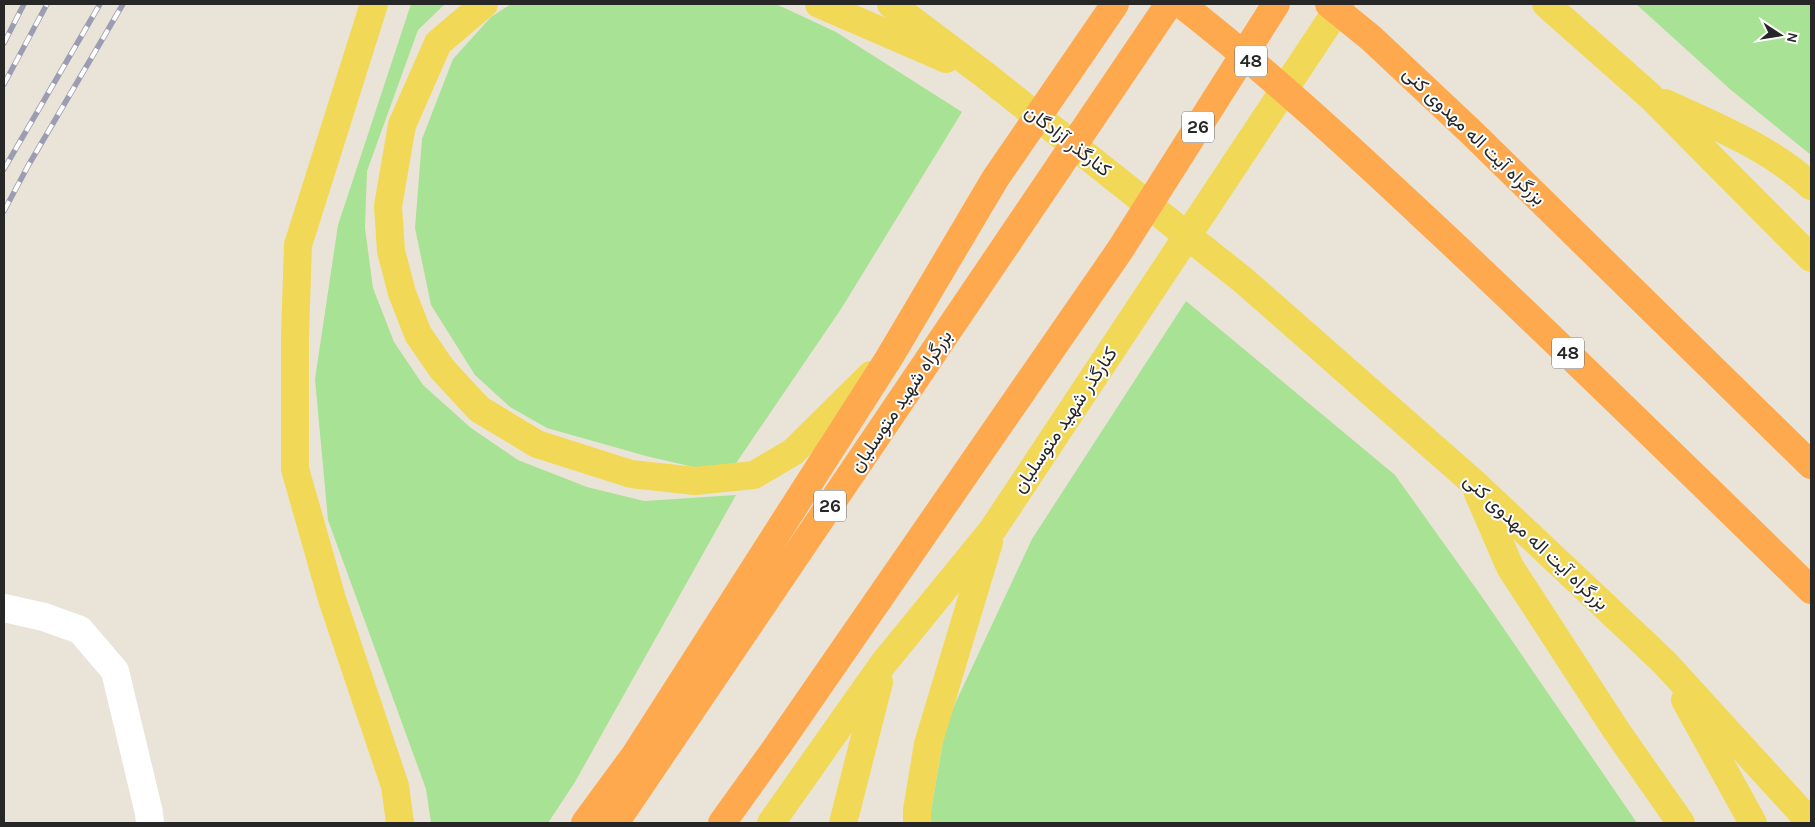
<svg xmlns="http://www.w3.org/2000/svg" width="1815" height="827" font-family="Karla,Vazirmatn,sans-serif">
<rect width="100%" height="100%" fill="#eae4d8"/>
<path fill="#a8e294" d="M411,4H445L418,30L367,171L365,228L373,288L394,342L423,385L471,428L518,460L587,487L644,501L736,495L575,782L548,823H431L426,789L328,520L315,379L338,225Z
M511,4H776L836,32L962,112L841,309L728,475L646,456L547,428L510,407L475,375L431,305L415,228L422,139L453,59L491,17Z
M1636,4H1811V155L1731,90Z
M1186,301L1395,475L1480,594L1637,823H929L946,723L1032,539Z"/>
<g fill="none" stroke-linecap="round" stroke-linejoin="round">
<path stroke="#fff" stroke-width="28" d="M4,608L44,617L80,630L115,671L149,813L150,823"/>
<path stroke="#f1d957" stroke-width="28" d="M374,4L298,245L295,336V469L332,599L395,786L400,823
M484,4L438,43L402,125L388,206L391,251L402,293L418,334L442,369L479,409L537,444L631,474L695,481L754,475L793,452L871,375
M819,4L946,59
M891,4L985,75L1243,280L1474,483L1664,662L1811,823
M1546,4L1650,96L1811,258
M1665,103C1716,126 1770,148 1811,186
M1478,493L1510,567L1616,730L1681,823
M1685,700L1753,823
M771,823L883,664L993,529L1341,4
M843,823L879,682
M917,823V810L928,744L989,542"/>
<path stroke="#ffa94f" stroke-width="28" d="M1181,4C1267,71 1346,144 1425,218C1556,340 1683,465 1811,590
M1329,4L1371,38L1471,132L1811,465
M585,823L635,755L889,358L995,179L1115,4
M615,823L1169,4
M722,823L778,745L1120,250L1276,4"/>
<g stroke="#9c9db2" stroke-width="5.5">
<path id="rail" d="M4,43L24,4
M4,84L47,4
M4,169L100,4
M4,211L28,166L123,4"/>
</g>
<use href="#rail" stroke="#fff" stroke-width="4" stroke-dasharray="11" stroke-linecap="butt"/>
</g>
<g text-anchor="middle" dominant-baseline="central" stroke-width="4" stroke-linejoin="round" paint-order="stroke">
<g fill="#fff" stroke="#686868" stroke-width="1">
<rect x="1235" y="45.5" width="32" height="31" rx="4"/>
<rect x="1182" y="111.5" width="32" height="31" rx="4"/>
<rect x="1552" y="337.5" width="32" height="31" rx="4"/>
<rect x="814" y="490.5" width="32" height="31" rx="4"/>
</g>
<g font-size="18" font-weight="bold" fill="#272727">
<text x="1251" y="61">48</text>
<text x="1198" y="127">26</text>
<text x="1568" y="353">48</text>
<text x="830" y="506">26</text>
</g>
<g font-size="19" fill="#272727" stroke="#fff">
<text transform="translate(1474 136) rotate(44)">بزرگراه آیت اله مهدوی کنی</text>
<text transform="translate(1068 141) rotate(38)">کنارگذر آزادگان</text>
<text transform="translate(901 401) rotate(-56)">بزرگراه شهید متوسلیان</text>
<text transform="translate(1065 420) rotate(-56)">کنارگذر شهید متوسلیان</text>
<text transform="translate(1536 542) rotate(43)">بزرگراه آیت اله مهدوی کنی</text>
</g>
</g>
<rect width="1815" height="827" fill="none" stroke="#272727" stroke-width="10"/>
<g transform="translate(1780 35) rotate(102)" stroke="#ffffff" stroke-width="4" paint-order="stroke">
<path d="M0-4L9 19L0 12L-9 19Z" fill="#272727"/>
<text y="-8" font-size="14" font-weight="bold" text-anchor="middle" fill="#272727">N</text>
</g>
</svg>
